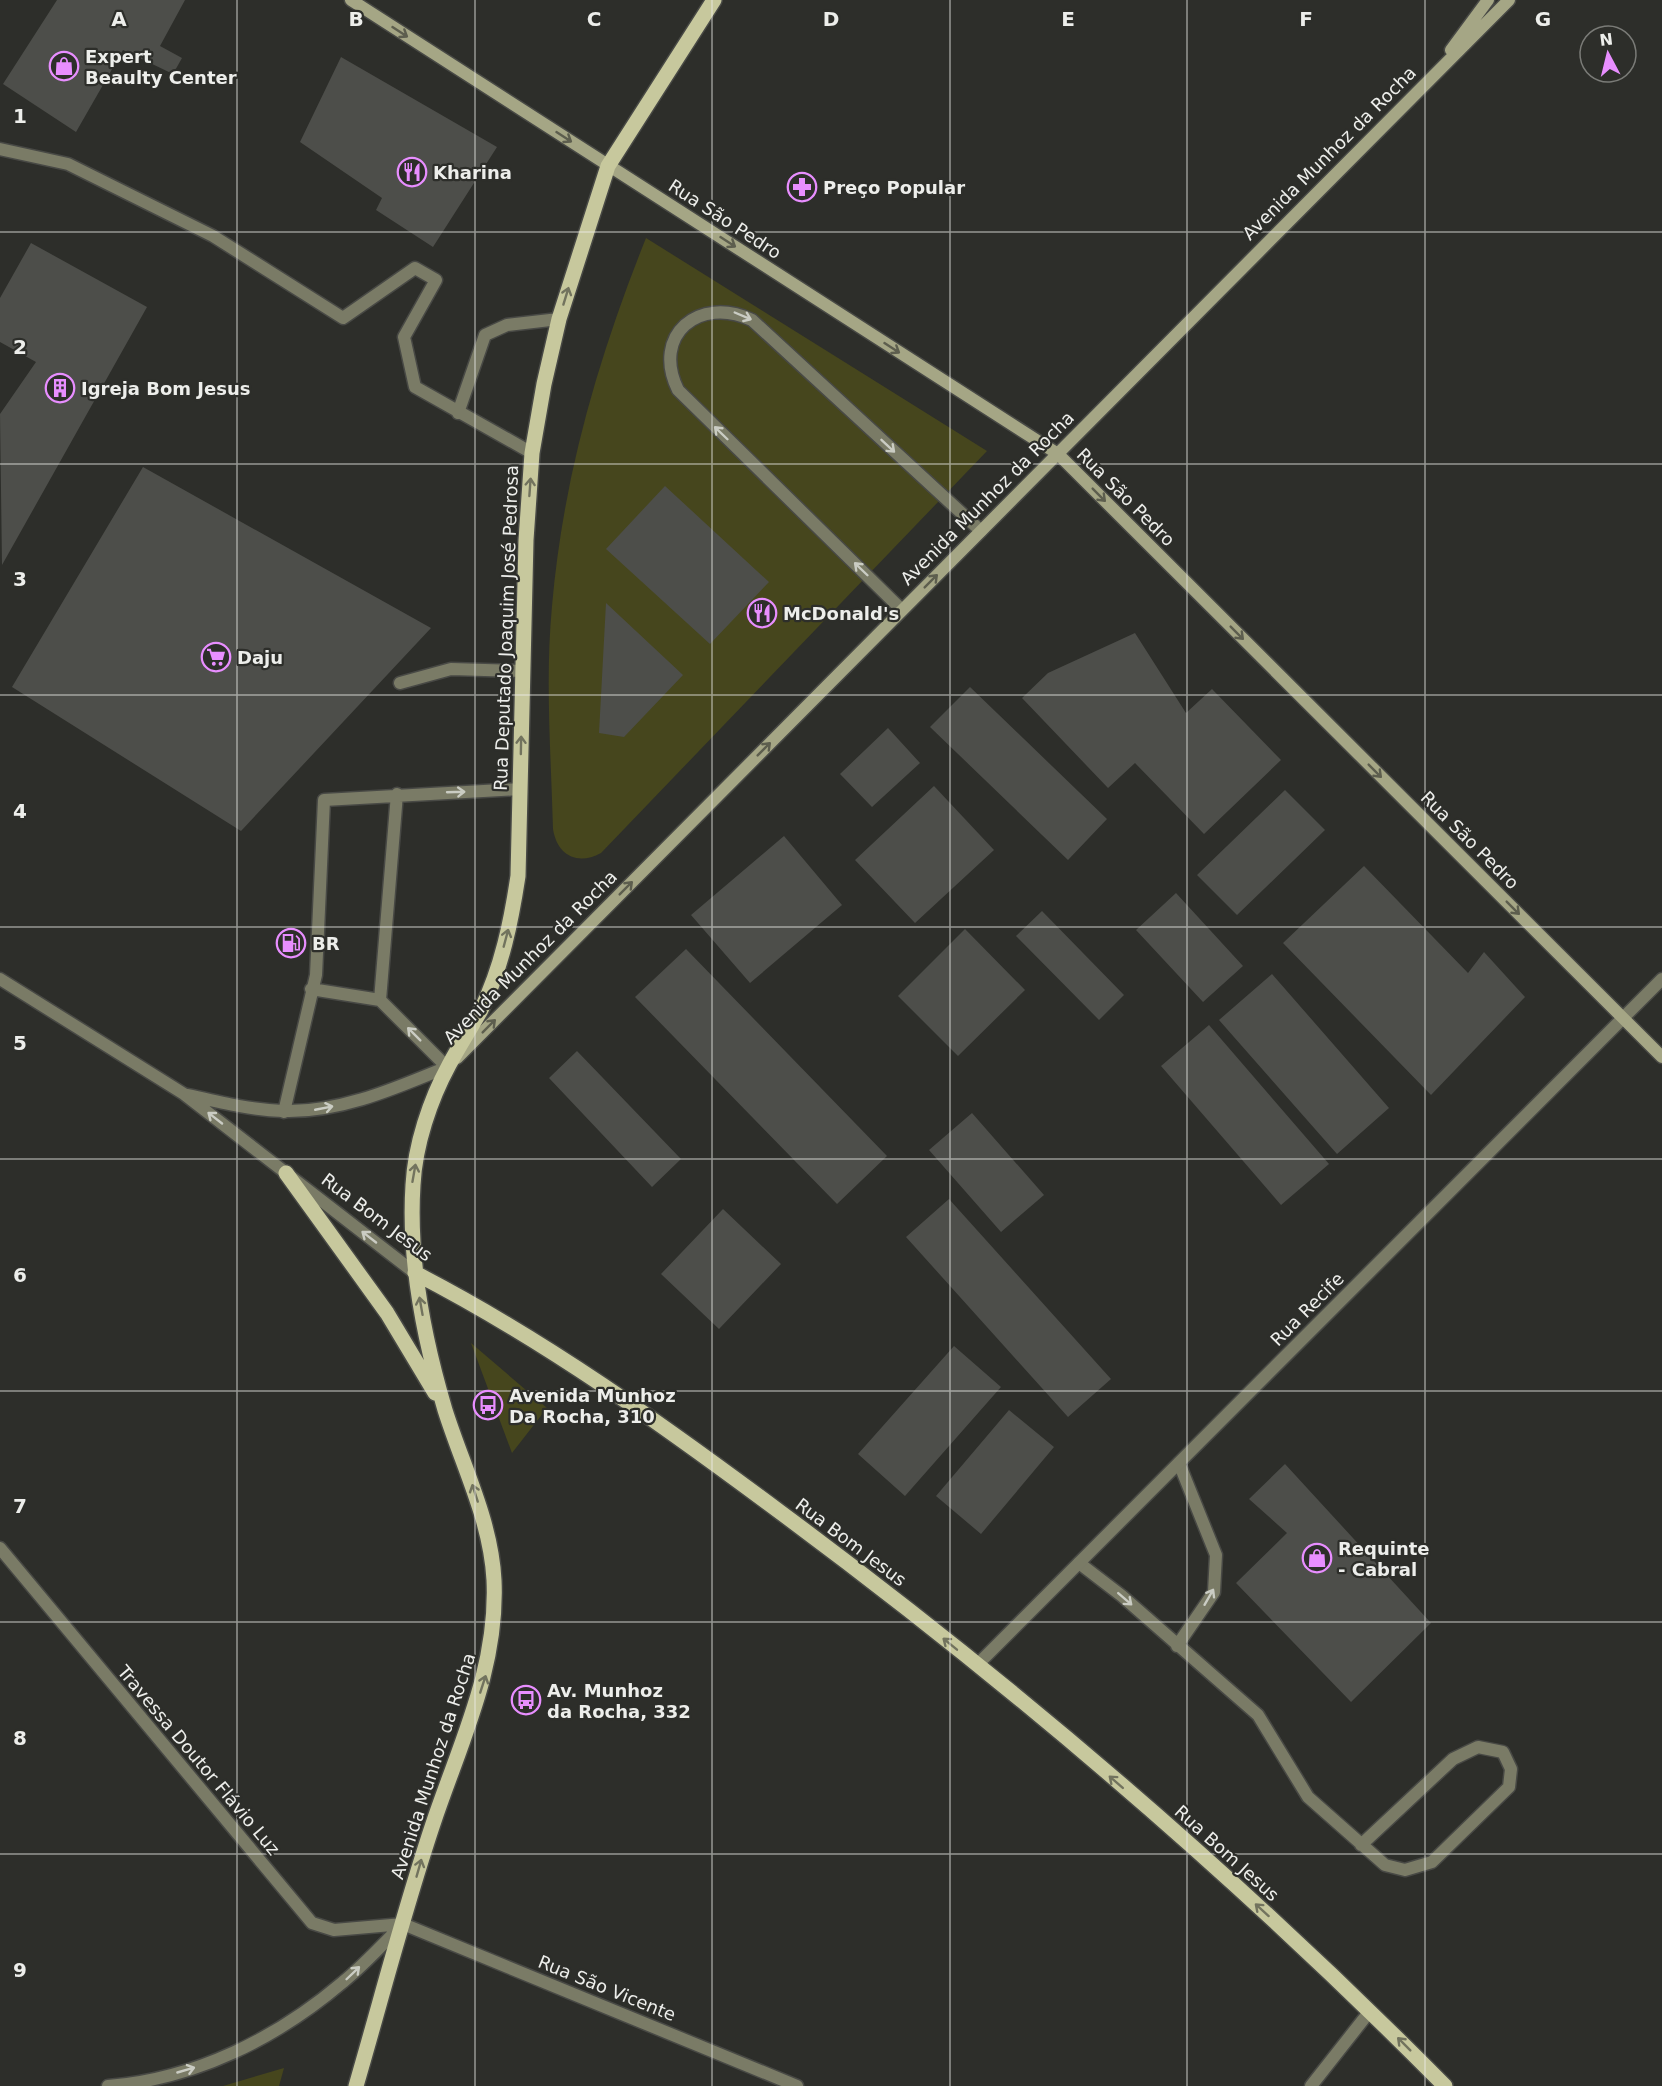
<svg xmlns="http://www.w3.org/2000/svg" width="1662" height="2086" font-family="'DejaVu Sans',sans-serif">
<rect width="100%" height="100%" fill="#2d2e2a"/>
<path fill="#46461d" d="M646,238L987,451L601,853C577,866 557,855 553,829C551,755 545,680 552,606C563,478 598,358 646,238Z
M471,1343L547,1408L512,1453Z
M284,2068L279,2086H223Z"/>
<path fill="#4d4e4a" d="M57,0H185L160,46L182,58L173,74L123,50L76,132L3,84Z
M341,57L497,147L433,247L376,210L382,198L300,142Z
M31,243L147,307L2,565L0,414L36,362L0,342V298Z
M143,467L431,628L241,831L12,687Z
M665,486L769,582L710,644L606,549Z
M606,603L683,675L624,737L599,733Z
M1135,633L1186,713L1212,689L1281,760L1204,834L1135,763L1108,788L1022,698L1048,673Z
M970,687L1107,819L1068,860L930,727Z
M888,728L920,763L872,807L840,774Z
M934,786L994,850L915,923L855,860Z
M1285,790L1325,830L1237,915L1197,875Z
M784,836L842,905L750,983L691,915Z
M1364,866L1468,973L1484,952L1525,997L1431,1095L1283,943Z
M1176,893L1243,966L1203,1002L1136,930Z
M1042,911L1124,995L1099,1020L1016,936Z
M965,929L1025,990L958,1056L898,996Z
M686,949L887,1156L837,1204L635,997Z
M1272,974L1389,1108L1337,1154L1219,1020Z
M1209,1025L1329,1164L1281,1205L1161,1066Z
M577,1051L681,1159L652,1187L549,1078Z
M972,1113L1044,1195L1001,1232L929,1150Z
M949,1199L1111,1379L1068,1417L906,1237Z
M723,1209L781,1264L719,1329L661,1274Z
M954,1346L1001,1387L905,1496L858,1454Z
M1009,1410L1054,1447L981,1534L936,1496Z
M1285,1464L1431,1623L1351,1702L1236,1583L1287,1533L1249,1499Z"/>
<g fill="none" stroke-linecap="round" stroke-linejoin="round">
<g stroke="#484945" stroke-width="15">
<path id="service" d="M0,149L68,164L213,236L343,318L415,268L436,280L404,337L415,387L532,453
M458,413L485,335L507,325L559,319
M902,610L678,390C651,335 699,295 752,320L981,531
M400,683L451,669L522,671
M311,989L380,1000L447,1067
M380,1000L397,794
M284,1112L316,975L324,800L520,789
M1079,1563L1122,1596L1258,1715L1308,1797L1385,1865L1405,1870L1432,1862L1509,1787L1511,1769L1503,1752L1478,1747L1453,1759L1361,1845
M1177,1646L1214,1592L1216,1555L1179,1463
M1311,2086L1370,2011"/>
</g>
<g stroke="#484945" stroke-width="15">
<path id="minor" d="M0,979L184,1094L415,1273
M188,1095C219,1102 251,1110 283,1111C340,1113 396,1088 447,1067
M0,1548L312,1923L334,1930L403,1924L797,2086
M977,1665L1662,979
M108,2086C196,2079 277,2038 343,1982C364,1965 383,1944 402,1925"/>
</g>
<g stroke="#484945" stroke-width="15">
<path id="secondary" d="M351,0L1058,454L1662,1057
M1451,50L1488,0
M457,1058L1509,0"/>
</g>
<g stroke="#484945" stroke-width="18">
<path id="primary" d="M286,1173L387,1313L435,1393
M415,1273C545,1340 663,1425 780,1512C1015,1686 1239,1878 1445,2086
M356,2086C382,1997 405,1906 435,1818C462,1739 498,1666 494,1580C491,1521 463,1467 445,1410C424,1339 408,1261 413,1185C415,1145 430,1100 449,1065C459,1046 471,1028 481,1010C502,967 511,922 518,876L526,540L532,453L544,384L559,319L608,166L714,0"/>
</g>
<use href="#service" stroke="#7a7b66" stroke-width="12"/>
<use href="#minor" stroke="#7a7b66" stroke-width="12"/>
<use href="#secondary" stroke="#a5a685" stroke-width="12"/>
<use href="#primary" stroke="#c7c89d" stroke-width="15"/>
</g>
<defs><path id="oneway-shaft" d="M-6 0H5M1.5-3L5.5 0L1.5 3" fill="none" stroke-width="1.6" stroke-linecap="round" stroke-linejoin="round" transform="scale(1.5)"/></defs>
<g stroke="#5d5e4e">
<use href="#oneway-shaft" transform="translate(400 32) rotate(33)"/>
<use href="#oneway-shaft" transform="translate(564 137) rotate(33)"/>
<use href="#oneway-shaft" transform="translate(728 242) rotate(33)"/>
<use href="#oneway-shaft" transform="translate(892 348) rotate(33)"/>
<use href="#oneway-shaft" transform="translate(1099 495) rotate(45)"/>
<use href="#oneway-shaft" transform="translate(931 581) rotate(-45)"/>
<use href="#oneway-shaft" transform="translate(1237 633) rotate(45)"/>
<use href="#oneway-shaft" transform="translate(764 749) rotate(-45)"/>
<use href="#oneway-shaft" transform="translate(1375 771) rotate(45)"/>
<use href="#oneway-shaft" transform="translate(626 888) rotate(-45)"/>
<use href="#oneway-shaft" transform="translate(1513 908) rotate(45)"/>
<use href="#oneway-shaft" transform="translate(489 1026) rotate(-45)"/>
</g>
<g stroke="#72735e">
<use href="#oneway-shaft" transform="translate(566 296) rotate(-73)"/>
<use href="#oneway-shaft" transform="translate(530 487) rotate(-86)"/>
<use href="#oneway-shaft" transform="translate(521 745) rotate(-89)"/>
<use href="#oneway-shaft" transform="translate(506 938) rotate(-75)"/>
<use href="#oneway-shaft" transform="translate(414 1173) rotate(-80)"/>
<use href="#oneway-shaft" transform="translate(421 1306) rotate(-100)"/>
<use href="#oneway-shaft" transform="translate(475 1493) rotate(-108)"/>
<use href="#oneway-shaft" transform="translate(950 1644) rotate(-141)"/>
<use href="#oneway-shaft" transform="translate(483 1684) rotate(-72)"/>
<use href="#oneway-shaft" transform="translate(1116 1782) rotate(-139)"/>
<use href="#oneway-shaft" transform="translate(419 1868) rotate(-74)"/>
<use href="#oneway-shaft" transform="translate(1262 1910) rotate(-138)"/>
<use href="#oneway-shaft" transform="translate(1404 2044) rotate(-135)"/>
</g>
<g stroke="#caccc3">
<use href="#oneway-shaft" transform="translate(743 316) rotate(23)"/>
<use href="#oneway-shaft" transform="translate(721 433) rotate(-136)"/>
<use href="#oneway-shaft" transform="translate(888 446) rotate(43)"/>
<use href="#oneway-shaft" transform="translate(861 569) rotate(-136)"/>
<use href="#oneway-shaft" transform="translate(456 792) rotate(-2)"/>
<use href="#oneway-shaft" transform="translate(414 1034) rotate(-135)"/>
<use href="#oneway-shaft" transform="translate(324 1108) rotate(-11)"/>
<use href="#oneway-shaft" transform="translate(215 1118) rotate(-142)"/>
<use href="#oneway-shaft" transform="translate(369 1237) rotate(-142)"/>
<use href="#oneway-shaft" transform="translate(1209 1597) rotate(-60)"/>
<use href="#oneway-shaft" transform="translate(1125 1599) rotate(41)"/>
<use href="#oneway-shaft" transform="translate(353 1973) rotate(-44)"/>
<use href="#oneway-shaft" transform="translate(186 2070) rotate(-16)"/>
</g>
<path fill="none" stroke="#edeeeb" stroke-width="1.5" stroke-opacity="0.55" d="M237,0V2086M475,0V2086M712,0V2086M950,0V2086M1187,0V2086M1425,0V2086M0,232H1662M0,464H1662M0,695H1662M0,927H1662M0,1159H1662M0,1391H1662M0,1622H1662M0,1854H1662"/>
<defs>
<g id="shop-ring" transform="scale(1.5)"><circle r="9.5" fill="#2d2e2a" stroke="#e88eff" stroke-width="1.5"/><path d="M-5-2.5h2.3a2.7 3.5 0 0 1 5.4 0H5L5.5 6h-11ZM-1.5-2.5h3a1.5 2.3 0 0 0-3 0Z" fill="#e88eff"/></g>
<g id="restaurant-ring" transform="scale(1.5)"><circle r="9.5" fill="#2d2e2a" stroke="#e88eff" stroke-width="1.5"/><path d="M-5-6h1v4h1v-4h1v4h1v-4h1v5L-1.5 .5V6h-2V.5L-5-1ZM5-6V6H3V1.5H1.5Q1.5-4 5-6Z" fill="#e88eff"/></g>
<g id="pharmacy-ring" transform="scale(1.5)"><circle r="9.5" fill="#2d2e2a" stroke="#e88eff" stroke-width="1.5"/><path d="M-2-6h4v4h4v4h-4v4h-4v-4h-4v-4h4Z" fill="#e88eff"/></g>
<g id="building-ring" transform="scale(1.5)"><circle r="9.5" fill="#2d2e2a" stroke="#e88eff" stroke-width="1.5"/><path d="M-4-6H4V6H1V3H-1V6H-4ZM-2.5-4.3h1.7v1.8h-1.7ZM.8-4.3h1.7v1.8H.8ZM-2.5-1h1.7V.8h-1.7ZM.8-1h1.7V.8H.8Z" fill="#e88eff"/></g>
<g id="supermarket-ring" transform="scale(1.5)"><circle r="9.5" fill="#2d2e2a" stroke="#e88eff" stroke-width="1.5"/><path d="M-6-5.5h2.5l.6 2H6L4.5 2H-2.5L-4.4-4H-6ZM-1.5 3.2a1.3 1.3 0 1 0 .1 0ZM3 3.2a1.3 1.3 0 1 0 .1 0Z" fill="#e88eff"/></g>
<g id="fuel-ring" transform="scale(1.5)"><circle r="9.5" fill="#2d2e2a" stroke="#e88eff" stroke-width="1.5"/><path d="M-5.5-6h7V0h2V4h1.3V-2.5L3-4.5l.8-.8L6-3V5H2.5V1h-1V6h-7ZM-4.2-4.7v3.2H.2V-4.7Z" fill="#e88eff"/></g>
<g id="bus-ring" transform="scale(1.5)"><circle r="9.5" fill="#2d2e2a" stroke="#e88eff" stroke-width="1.5"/><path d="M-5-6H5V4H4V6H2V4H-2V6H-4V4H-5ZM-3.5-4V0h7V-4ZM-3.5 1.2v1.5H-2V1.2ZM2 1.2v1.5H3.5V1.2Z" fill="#e88eff"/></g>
</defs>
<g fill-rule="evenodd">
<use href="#shop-ring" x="64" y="66"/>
<use href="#restaurant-ring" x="412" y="172"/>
<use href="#pharmacy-ring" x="802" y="187"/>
<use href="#building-ring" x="60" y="388"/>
<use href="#restaurant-ring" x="762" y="613"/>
<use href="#supermarket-ring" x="216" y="657"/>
<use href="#fuel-ring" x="291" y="943"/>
<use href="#bus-ring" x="488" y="1405"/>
<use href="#shop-ring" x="1317" y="1558"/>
<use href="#bus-ring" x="526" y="1700"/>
</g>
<g text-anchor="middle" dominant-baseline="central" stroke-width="4.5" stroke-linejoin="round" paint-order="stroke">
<g font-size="18" font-weight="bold" fill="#edeeeb" stroke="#2d2e2a" text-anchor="start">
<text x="85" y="56">Expert<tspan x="85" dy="21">Beaulty Center</tspan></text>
<text x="433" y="172">Kharina</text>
<text x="823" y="187">Preço Popular</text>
<text x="81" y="388">Igreja Bom Jesus</text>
<text x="783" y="613">McDonald's</text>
<text x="237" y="657">Daju</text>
<text x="312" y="943">BR</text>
<text x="509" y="1395">Avenida Munhoz<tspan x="509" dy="21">Da Rocha, 310</tspan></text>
<text x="1338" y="1548">Requinte<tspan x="1338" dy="21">- Cabral</tspan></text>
<text x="547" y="1690">Av. Munhoz<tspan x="547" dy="21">da Rocha, 332</tspan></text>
</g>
<g font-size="18" fill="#edeeeb" stroke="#2d2e2a">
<text transform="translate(1329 153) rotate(-45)">Avenida Munhoz da Rocha</text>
<text transform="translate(725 219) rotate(33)">Rua São Pedro</text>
<text transform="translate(1126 497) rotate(45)">Rua São Pedro</text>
<text transform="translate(987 498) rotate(-45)">Avenida Munhoz da Rocha</text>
<text transform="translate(506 628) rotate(-88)">Rua Deputado Joaquim José Pedrosa</text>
<text transform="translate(1470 840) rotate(45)">Rua São Pedro</text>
<text transform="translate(530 957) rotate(-45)">Avenida Munhoz da Rocha</text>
<text transform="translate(377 1217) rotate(37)">Rua Bom Jesus</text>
<text transform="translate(1307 1309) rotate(-45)">Rua Recife</text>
<text transform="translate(851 1542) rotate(37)">Rua Bom Jesus</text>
<text transform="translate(199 1760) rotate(50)">Travessa Doutor Flávio Luz</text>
<text transform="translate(433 1766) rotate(-72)">Avenida Munhoz da Rocha</text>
<text transform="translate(1227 1853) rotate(42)">Rua Bom Jesus</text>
<text transform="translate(607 1988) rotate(22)">Rua São Vicente</text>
</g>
</g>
<g font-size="20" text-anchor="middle" font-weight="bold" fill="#edeeeb" stroke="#2d2e2a" stroke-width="4.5" stroke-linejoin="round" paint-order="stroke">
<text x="119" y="26">A</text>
<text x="356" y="26">B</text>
<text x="594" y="26">C</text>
<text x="831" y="26">D</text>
<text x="1068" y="26">E</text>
<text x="1306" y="26">F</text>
<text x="1543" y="26">G</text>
<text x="20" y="123">1</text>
<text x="20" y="354">2</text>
<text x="20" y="586">3</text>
<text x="20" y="818">4</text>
<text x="20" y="1050">5</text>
<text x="20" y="1282">6</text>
<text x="20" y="1513">7</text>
<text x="20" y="1745">8</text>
<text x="20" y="1977">9</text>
</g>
<g transform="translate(1608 54) rotate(353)"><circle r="28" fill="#2d2e2a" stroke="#7a7b77" stroke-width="1.5"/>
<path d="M0-4.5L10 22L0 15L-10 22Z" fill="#e88eff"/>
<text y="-9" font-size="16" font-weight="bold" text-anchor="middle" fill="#edeeeb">N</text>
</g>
</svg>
